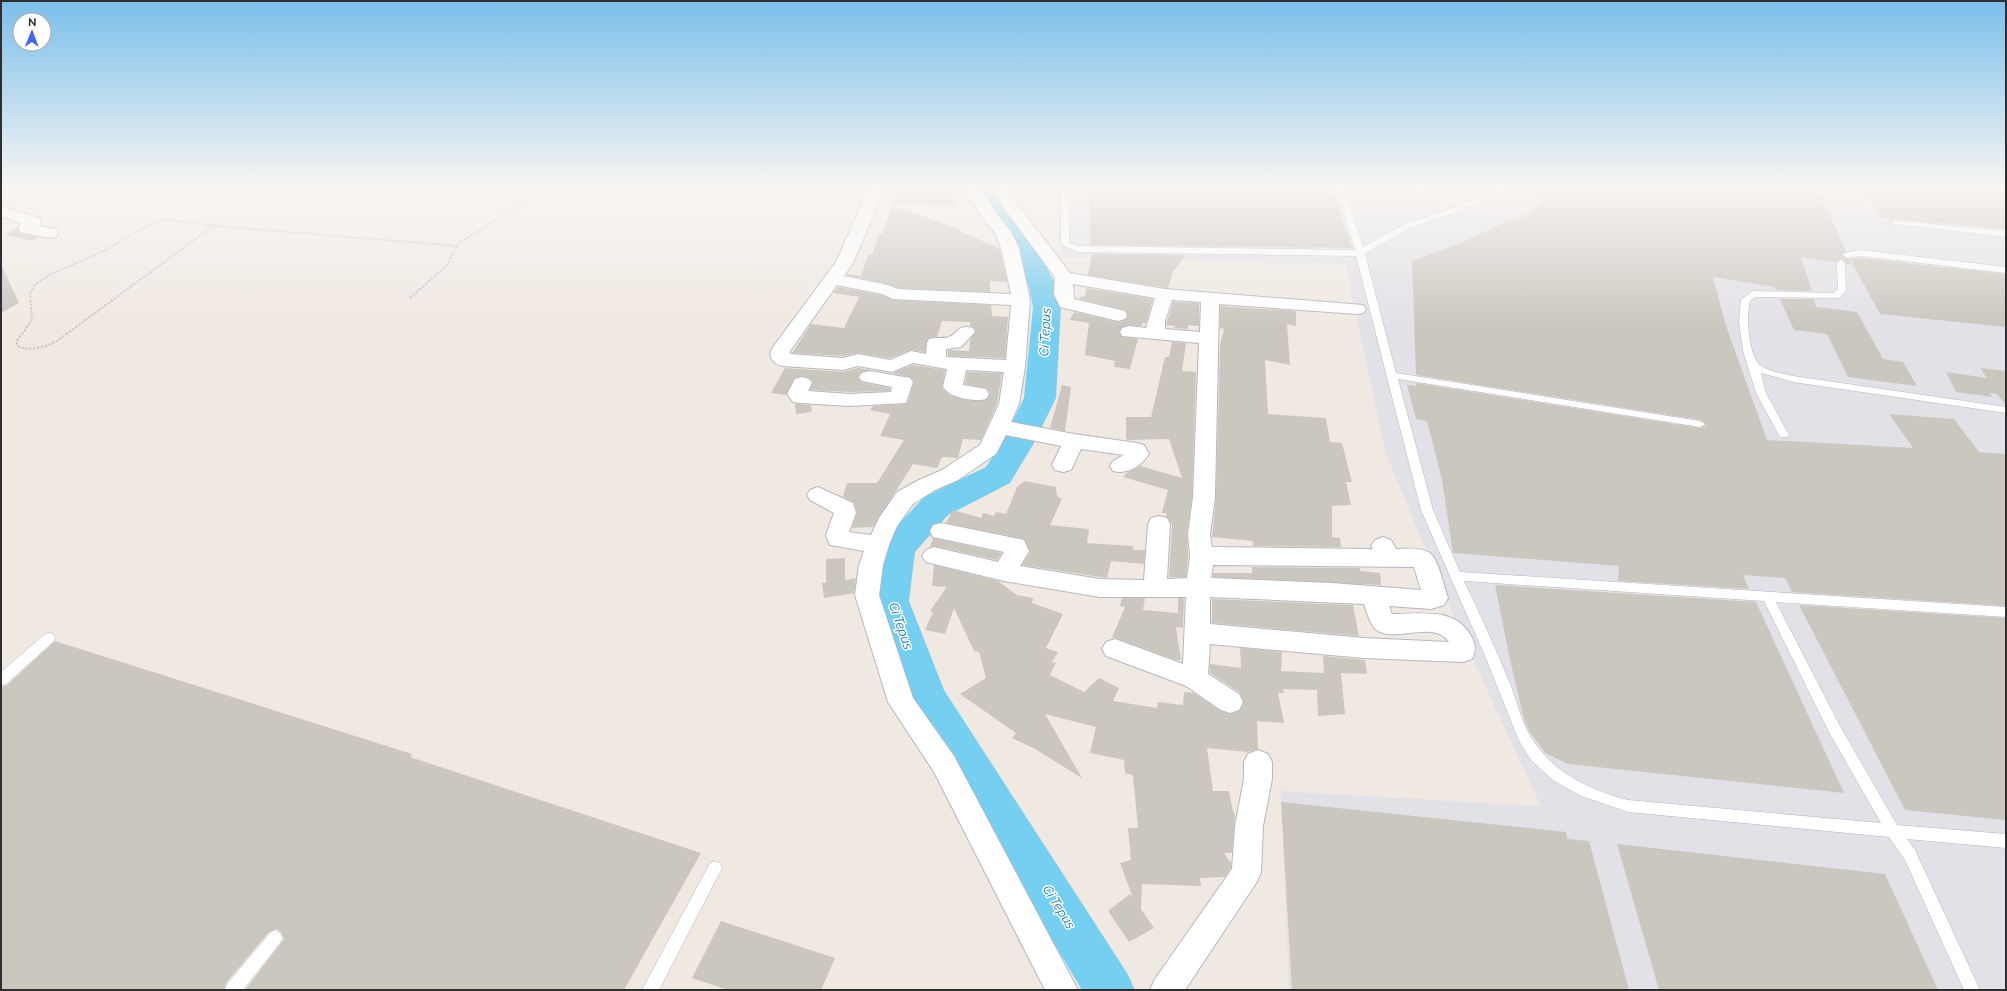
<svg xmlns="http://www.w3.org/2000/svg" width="2007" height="991" font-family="Raleway,sans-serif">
<rect width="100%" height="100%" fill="#efe9e1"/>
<path fill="#e3e1e8" d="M1062,188H2006V990H1289L1281,791L1541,806L1462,636L1386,454L1345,264L1061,257Z"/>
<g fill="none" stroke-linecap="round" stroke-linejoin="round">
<path fill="#75cff0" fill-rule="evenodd" d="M979,188H1003L1057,287L1061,307L1056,398L1034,443L1010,483L948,515L915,552L909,601L944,690L1127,973L1135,990H1082L913,709L871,601L880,548L885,539L924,497L986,467L1003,441L1024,398L1033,307L1029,287Z"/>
</g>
<path fill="#cbc7bf" d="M897,188L954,189L953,205L892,204Z
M1089,188H1332L1352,248L1090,245Z
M1538,188H1818L1846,251L1842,255L1849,259L1852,265L1847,264L1841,258L1836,262L1801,257L1812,291L1776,290L1775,287L1713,277L1726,326L1767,440L1913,448L1889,414L1954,419L1979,452L2006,454V606L1792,592L1785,578L1743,575L1749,589L1618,581L1619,566L1453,553L1442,480L1427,421L1416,419L1407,385L1416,386V383L1700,428L1706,425L1700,420L1416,375L1412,261L1458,244L1517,217L1521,218L1541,204Z
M1864,188H2006V229L1881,218Z
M892,205L960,230L959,231L999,248L1007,282L990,281V292L898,288L888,284L847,275L848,274L861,276L868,255H872L879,234H882Z
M17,228L20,233L38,237L33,241L5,235Z
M1092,254L1185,255L1173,272L1168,288L1088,275Z
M1861,258L2006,274V327L1880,314L1850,259Z
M1,264L19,303L1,313Z
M838,287L882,295L893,300L991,305L992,316L1008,317L1005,358L948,356V350L969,351L970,340L976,331L974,327L970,326V322L942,321L937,337L928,338L925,352L910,350L890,358L858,353L843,356L792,353L811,324L844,328L859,297L833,293Z
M1086,288L1153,299L1146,323H1142V326L1129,325L1122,327L1119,331L1122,337L1138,339L1130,369L1114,367L1115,361L1085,355L1089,323L1070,320L1074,312L1118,322L1125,320L1128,316L1125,310L1080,299L1081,296L1085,297Z
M1780,299H1814L1816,307L1857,312L1883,359L1903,362L1917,386L1848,377L1827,334L1794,330Z
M1173,302L1199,303V326L1188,325V329L1174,328L1175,326L1166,325Z
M1220,306L1296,311V326L1287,324L1290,365L1265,360L1268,414L1326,418L1330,442L1342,443L1352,482H1346L1351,505L1332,506V537L1340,538L1341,547L1253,546V541L1212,537L1216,497L1220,346L1224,329L1220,328Z
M1172,342L1186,343L1182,371L1196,372L1192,497L1187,534L1188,556L1186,577H1169L1172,524L1166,516L1167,513H1162L1168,490L1123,477L1127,473L1140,466L1182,478L1169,439L1126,440V417H1151L1165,357H1169Z
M913,365L945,370L942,388L950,395L969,401L986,400L990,393L986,388L965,384L967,372L1002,373L997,404L981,440L963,439L958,458L942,457L937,468L913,464L873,527L852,528L857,513L854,502L843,497L847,483H877L904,440L880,436L890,414L870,410L873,406L907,404L914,381L910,377L892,373Z
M785,368L843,372L858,368L871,370L861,372L858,377L861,382L890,388V391L849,392L810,390L813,382L809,378L802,376L794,378L786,395L771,393Z
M1980,368L2006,371V405L1997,394L1990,393L1992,397L1956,392L1946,372L1987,378Z
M1062,385L1071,387L1065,431L1050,428Z
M795,404L811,405L812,412L796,414Z
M1025,481L1056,487L1057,496L1062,499L1050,525L1089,529L1087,543L1132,546L1134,550H1145L1144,564L1111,561L1107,578L1022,565L1030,552L1024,539L946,523L953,510L981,518L983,513L994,516L996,512L1006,514L1017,487Z
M933,538L1002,553L997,560L934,546L930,547Z
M845,558V580L856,578L854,593L824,598L822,583H826V559Z
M934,565L998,581L1017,595L1033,598L1032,603L1063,614L1046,648L1058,652L1052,662L1056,663L1050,675L1084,692L1099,678L1119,688L1113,701L1157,708L1158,702L1183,705L1184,692L1194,693L1221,711L1230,714L1239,711L1244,703L1240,693L1210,673V664L1241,668L1240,648L1282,652L1281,671L1324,673L1323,656L1365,660L1367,674L1341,673L1345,714L1318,716L1317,690L1283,689L1284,693H1278L1284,723L1257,721L1258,749L1248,752L1207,748L1213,791H1229L1233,812H1234L1235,816L1232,853H1224L1231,863V868L1225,877L1200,878L1201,886L1142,884L1141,909L1154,928L1129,942L1108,911L1130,894L1133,898L1120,863L1131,860L1128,828H1138L1133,775L1125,773L1124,760L1090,753L1096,727L1045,714L1082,778L1035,749L1012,738L1016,733L960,694L986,678L979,652L974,651L954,608L945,634L925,630L933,612L930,611L947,587L932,586Z
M1252,567L1360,568V571L1380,573L1381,585L1213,577V573H1252Z
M1495,585L1756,602L1844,793L1568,764L1545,753L1529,731L1524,719L1510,660Z
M1122,598H1145L1143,610L1178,613V598H1184L1183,628L1176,627L1181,660H1176L1112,637L1125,607L1120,606Z
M1212,599L1353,605L1359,636L1212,623Z
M1799,605L2006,618V820L1905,810Z
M55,641L412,754L410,757L701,853L624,990H245L284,939L281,932L276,929L269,932L226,983L224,990H1V687L7,685Z
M1281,802L1566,832L1567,839L1589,841L1629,990H1292Z
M1617,844L1885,874L1938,990H1659Z
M721,921L835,958L821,990H728L692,978Z"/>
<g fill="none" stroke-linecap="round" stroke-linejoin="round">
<g stroke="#b4b7c1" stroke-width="1">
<path id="service" d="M1061,188H1069V243L1079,246L1355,250L1337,191L1339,188H1347L1345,191L1363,247L1403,225L1462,205L1404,188H1418L1470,202L1500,188H1511L1479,204L1409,228L1365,254L1396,373L1700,421L1705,424L1700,427L1398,379L1433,510L1460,572L2006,607V617L1776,602L1840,726L1897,825L2006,834V848L1907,839L1915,850L1980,990H1964L1905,860L1889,837L1628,812L1581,796L1554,781L1531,760L1519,741L1485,656L1421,510L1356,256L1078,252L1061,244ZM1464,581L1764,601L1830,734L1881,823L1628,800C1588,790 1548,770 1528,732C1520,716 1516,698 1509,681C1495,647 1480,614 1464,581Z
M1892,220L2006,231V237L1895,224H1892Z
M1861,250L2006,267V273L1861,256L1847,258L1843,255L1844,253Z
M1841,260L1845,263L1846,290L1839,298L1755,297L1750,301C1746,315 1748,355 1760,365C1769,372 1782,373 1793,376L2006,407V413L1793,382L1761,373L1766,393L1789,435L1788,437H1780L1756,393L1743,351L1739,322L1741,300L1753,291L1834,293L1838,289L1837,263Z
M49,633L53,634L55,638L53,642L6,684L1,685V672L45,634Z
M715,861L720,863L722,868L659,990H642L710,863Z
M275,930L280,933L283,938L280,943L243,990H225L227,984L270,933Z"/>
</g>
<g stroke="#b4b7c1" stroke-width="2">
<path id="minor" d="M869,188H885L853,263L844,276L888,285L898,289L1011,294L1001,248L995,233L981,216L964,188H980L996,213L1011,232L1019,248L1030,300L1025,367L1019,404L1011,422L1074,434L1137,443L1144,445L1149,454C1141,466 1128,475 1113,471L1110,466L1113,461L1124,455L1081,449L1071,470L1063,472L1055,470L1052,465L1061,446L1006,435L996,454L958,480L935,490L913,504L897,526L889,545L883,565L879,595L913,698L954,756L1078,990H1045L934,772L888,702L855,595L859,565L864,551L830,545L826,535L834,513L810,500L807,495L810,490L818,487L853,503L856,513L849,532L871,535L879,518L897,492L919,480L942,470L980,445L999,404L1004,372L966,370L963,385L986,389L989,394L986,399C974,402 950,398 943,387L947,369L913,363L892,372L858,366L843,370L782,366C772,363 767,356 773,347L836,262ZM837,285L882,294L893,299L1011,305L1006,360L946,357V349L961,347L975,332L973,328C957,324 960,332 949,337C944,339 935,337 929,339L927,343L926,354L911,351L890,360L858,354L843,358L790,354V351Z
M992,188H1008L1017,204L1070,273L1165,289L1363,305L1366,309L1363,313L1357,314L1219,304L1215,497L1210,534L1212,547L1373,549L1371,546L1375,540L1383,537L1391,540L1396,549C1406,549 1418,547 1428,552C1438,556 1444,587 1448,598L1444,605L1431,609L1389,606L1392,614C1420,614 1456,607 1471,636C1476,644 1476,651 1472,659L1463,662L1364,658L1210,644L1208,674L1239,694L1243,702L1239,710L1230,713L1221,710L1186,686L1106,656L1102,649L1106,642L1115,639L1183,664L1186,597H1100L1004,581L926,562L922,556L926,550L934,547L998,562L1004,552L933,537L930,531L933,525L941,523L1024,540L1029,551L1020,566L1100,579L1144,580L1148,524L1151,518L1159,516L1167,518L1170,524L1167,579L1187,578L1190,556L1188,534L1193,497L1199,343L1122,336L1120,332L1122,328L1129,326L1146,328L1155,298L1073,284L1074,299L1125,311L1127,315L1125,319L1118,321L1060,307L1054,294L1055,277L1004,208ZM1172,300L1201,302L1200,332L1165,329V321ZM1213,565L1414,567L1421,590L1332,583L1211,578ZM1210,597L1364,604C1367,612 1370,626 1378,631C1397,642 1434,620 1449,642L1364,638L1210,624Z
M1,206L39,218L41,222L39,226L56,229L58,233L56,237L50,238L20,232L18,228L21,223L1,216Z
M869,371L910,378L913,382L906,403L849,406L800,403L793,402L787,394L795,379L802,377L809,379L812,383L808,391L849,394L891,392L892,387L862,381L859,377L862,373Z
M1258,750L1268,754L1272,762V779L1263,826L1261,873L1256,883L1185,990H1150L1155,979L1232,869L1235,826L1244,779V762L1248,754Z"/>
</g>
<path stroke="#c9c9c9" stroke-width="2" stroke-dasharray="2.5 1.5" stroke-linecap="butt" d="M166,219L213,226L57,341C45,347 32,351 19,347L16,342L32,320L30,293L36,284L51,274L106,250L143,228Z
M213,226L457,246
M410,298L448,264L457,246L461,242L546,188"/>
<use href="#service" fill="#fff" fill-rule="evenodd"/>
<use href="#minor" fill="#fff" fill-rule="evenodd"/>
</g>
<linearGradient id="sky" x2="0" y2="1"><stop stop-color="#7abfeb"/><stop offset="0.57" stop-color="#f8f5f2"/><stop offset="1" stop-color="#f8f5f2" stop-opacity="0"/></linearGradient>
<rect width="2007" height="327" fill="url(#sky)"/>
<g text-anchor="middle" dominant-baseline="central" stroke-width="3" stroke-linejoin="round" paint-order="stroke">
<g font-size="13" font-style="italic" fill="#0d6fa3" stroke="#fff">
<text transform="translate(1045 332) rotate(-87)">Ci Tepus</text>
<text transform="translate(901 626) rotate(71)">Ci Tepus</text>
<text transform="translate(1059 907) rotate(58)">Ci Tepus</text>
</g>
</g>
<rect width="2007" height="991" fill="none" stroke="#2e2e2e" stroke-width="4"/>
<g transform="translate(32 32) rotate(1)"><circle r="19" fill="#ffffff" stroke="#ababab"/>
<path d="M0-3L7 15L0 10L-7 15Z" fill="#4264fb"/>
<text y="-6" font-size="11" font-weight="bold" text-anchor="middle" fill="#2e2e2e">N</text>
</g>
</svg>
